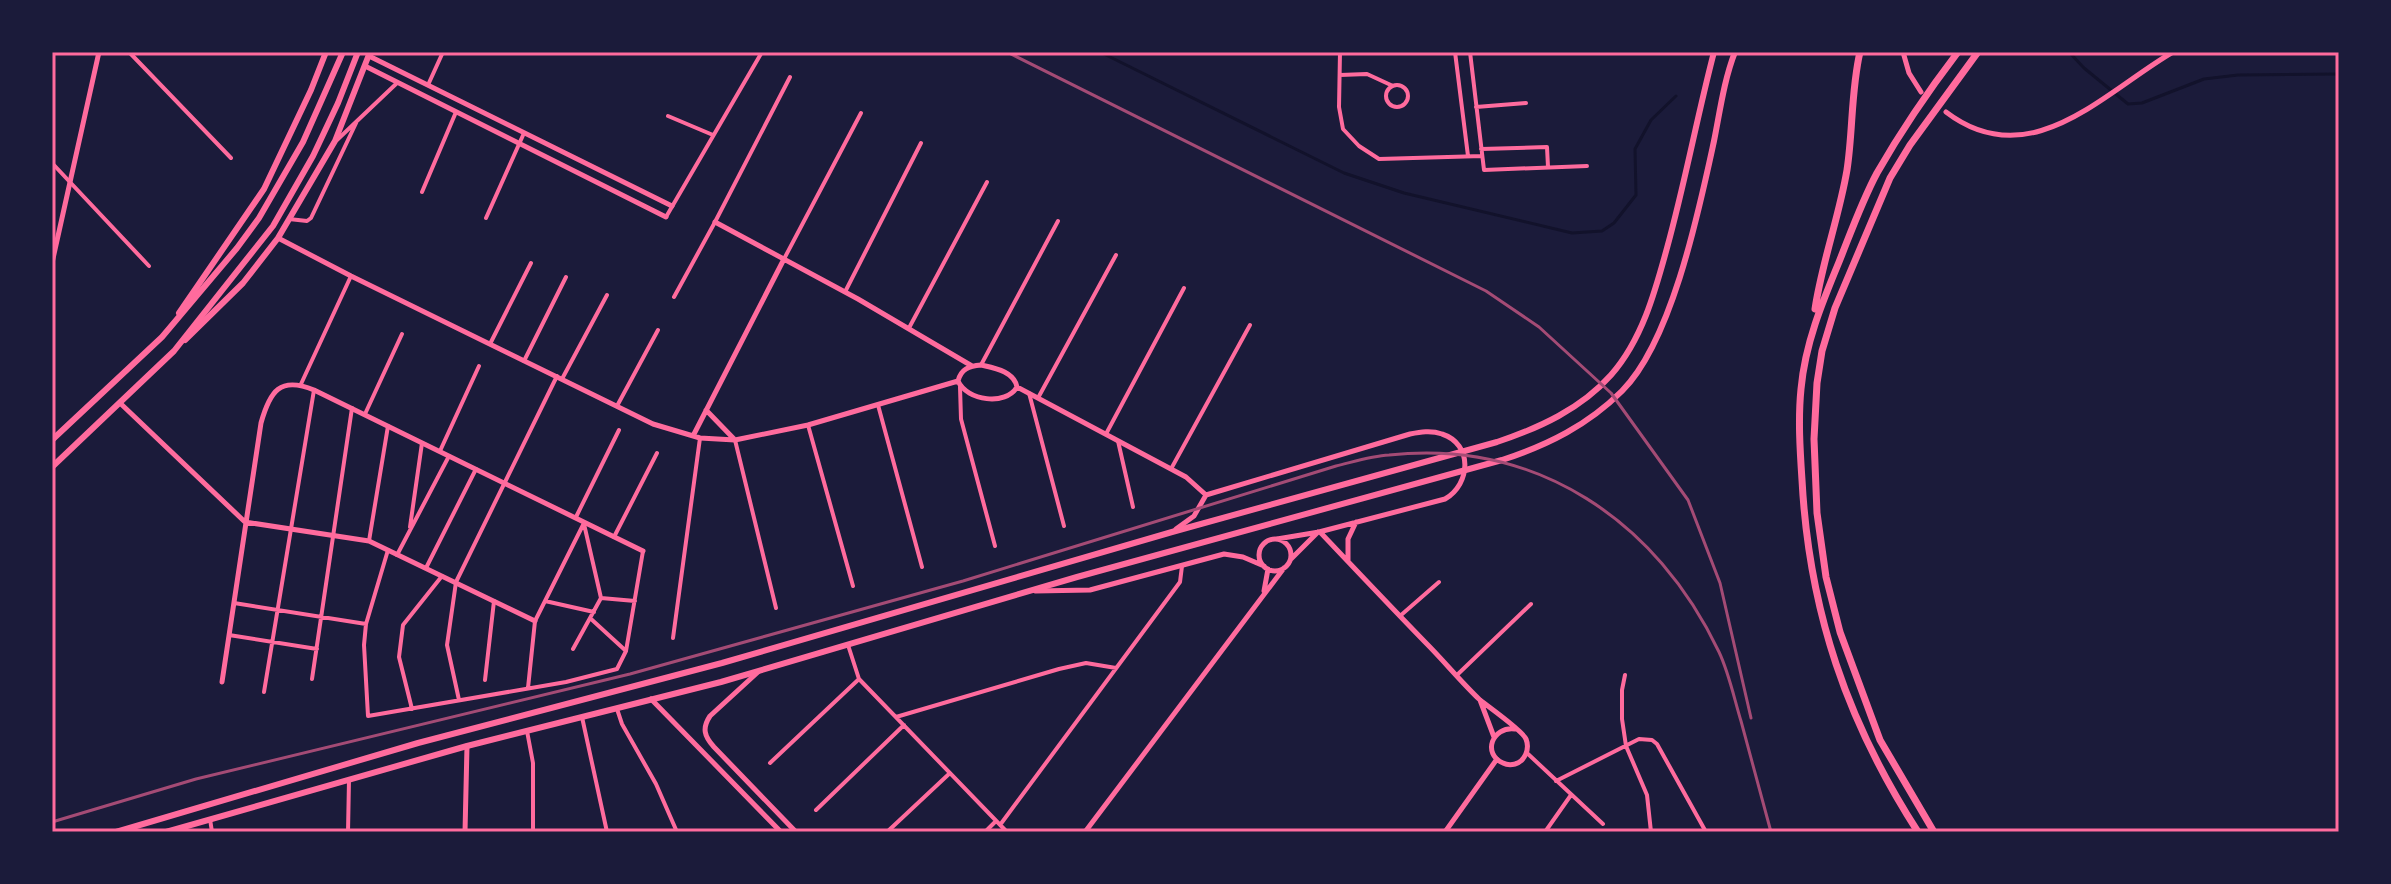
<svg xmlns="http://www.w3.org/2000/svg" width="2391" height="884" font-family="Cabin,sans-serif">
<rect width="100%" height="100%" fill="#1b1b3a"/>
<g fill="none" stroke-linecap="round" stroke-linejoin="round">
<path stroke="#12122b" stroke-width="3" d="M1100,52L1344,173L1404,193L1572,233L1602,231L1614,223L1636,195L1635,149L1651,120L1676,96
M2069,52L2084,68L2128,104L2142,103L2204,79L2238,75L2339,74"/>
<path stroke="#ff6b9d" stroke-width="4" d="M129,52L231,158
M1340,52L1339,107L1343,129L1359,146L1379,159L1482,156
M1455,52L1468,156
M1470,52L1484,170L1587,166
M1340,75L1367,74L1393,86
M428,85L443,52
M1386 96a11 11 0 1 1 22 0a11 11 0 1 1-22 0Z
M1476,107L1526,103
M668,116L713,135
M337,140L397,83
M1481,149L1547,147L1548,167
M52,163L149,266
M422,192L456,112
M666,217L762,52
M486,218L524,133
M289,219L307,221L311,218L357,121
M784,259L861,113
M845,292L921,143
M674,297L715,222L790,77
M909,328L987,182
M490,344L531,263
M524,361L566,277
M981,365L1058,221
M562,379L607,295
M301,384L351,276
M960,387L961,419L995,546
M1029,393L1064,526
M1038,398L1116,255
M878,405L922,567
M617,406L658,330
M365,414L402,334
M808,425L853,586
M1106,434L1184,288
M735,440L776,608
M1118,441L1133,507
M440,451L479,366
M1171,469L1250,325
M576,517L619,430
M410,527L422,443
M614,537L657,453
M369,541L388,426
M388,550L366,624L364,645L368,716L566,682L617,669L626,651L643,551
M397,555L449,456
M426,568L476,469
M601,598L635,601
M545,601L594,612
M234,603L366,624
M1400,616L1439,582
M590,618L626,651
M229,635L317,649
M673,638L700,438
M848,645L859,679L1007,832
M573,649L601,598L584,524
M1457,675L1531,604
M1625,675L1622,690V719L1626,746L1647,795L1651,832
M312,679L352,408
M485,680L494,601
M528,688L535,621L584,523
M264,692L314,390
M459,700L447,645L456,582L557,376
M412,709L399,657L403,625L442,576
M617,709L622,724L656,784L677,832
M582,717L607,832
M896,717L1059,669L1086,663L1116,668
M527,731L533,763V832
M1527,753L1603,824
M770,763L859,679
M1556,781L1639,739L1652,740L1657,744L1706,832
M816,810L904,725
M210,819L212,832
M1000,825L1180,582L1182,566
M348,832L349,780
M887,832L950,773
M985,832L996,821
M1545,832L1571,795"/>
<path stroke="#ff6b9d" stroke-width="5" d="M1903,52L1909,73L1921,92
M369,56L672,206
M365,66L666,217
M1946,112C2030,176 2103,93 2173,52
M715,222L858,299L972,366
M278,238L351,276L653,424L700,438L735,440L808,425L958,381
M52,263L99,52
M981,365C994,368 1014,371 1017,387C1006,406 967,401 958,381C961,369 969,366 981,365Z
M1017,387L1186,477L1206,495
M120,403L245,522L369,541L535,621
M706,410L735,440
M693,436L784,259
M1176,529L1194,516L1206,495L1410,434C1420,432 1431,430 1442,434C1473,444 1471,484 1445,499L1319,532L1277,539
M1320,532C1355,569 1390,606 1425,642C1444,661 1461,682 1480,700C1490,708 1523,731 1526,739C1530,749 1525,761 1515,764C1511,765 1507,765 1503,763C1482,754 1492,726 1515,729
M1259 555a16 16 0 1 1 32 0a16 16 0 1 1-32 0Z
M1291,559L1318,532
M1348,561V539L1356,522
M1035,591L1090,590L1224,554L1243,557L1264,566
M1264,591L1268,569
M758,672L710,716C702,728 704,736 714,747L796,832
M222,682L261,423C270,391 280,376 314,390L643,551
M651,699L781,832
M1480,700L1494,737
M465,832L467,746
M1085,832L1284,568
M1445,832L1497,759"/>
<path stroke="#ff6b9d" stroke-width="6" d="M179,313L264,189L311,90L326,52
M185,340L243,283L278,238L335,141L370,52
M116,832L418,743L722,663L1172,532L1497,442C1539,428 1581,409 1611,375C1642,340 1655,292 1667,248C1685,183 1697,117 1714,52
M166,832L467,746L721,682L1077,577L1502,460C1548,445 1588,425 1622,391C1672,341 1699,210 1714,141C1720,111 1724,80 1735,52"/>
<path stroke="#ff6b9d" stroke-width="6" d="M52,440L162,337L237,248L259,218L303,142L343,52
M52,467L174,351L273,226L313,156L338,103L358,52"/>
<path stroke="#ff6b9d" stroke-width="7" d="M1815,309C1822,262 1839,217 1847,170C1853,131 1851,90 1860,52
M1918,832C1847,722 1809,611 1802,480C1800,450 1798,419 1801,389C1805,344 1822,303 1839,262C1851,232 1862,201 1877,173C1901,131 1929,90 1958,52
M1934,832L1880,740L1840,632L1826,577L1817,513L1814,439L1817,383L1822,351L1835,308L1890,178L1910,145L1978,52"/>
<path stroke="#a44b75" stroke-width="3" d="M1007,52L1486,291L1539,327L1611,393L1688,500L1720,583L1751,718
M52,822L196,779L630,674L963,581L1336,466C1353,462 1371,456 1389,455C1537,439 1657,521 1719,652C1729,673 1734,698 1741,721C1751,758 1761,795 1771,832"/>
</g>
<rect width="2391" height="884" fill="none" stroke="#1b1b3a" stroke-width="108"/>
<rect x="54" y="54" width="2283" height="776" fill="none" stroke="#ff6b9d" stroke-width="3"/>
</svg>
